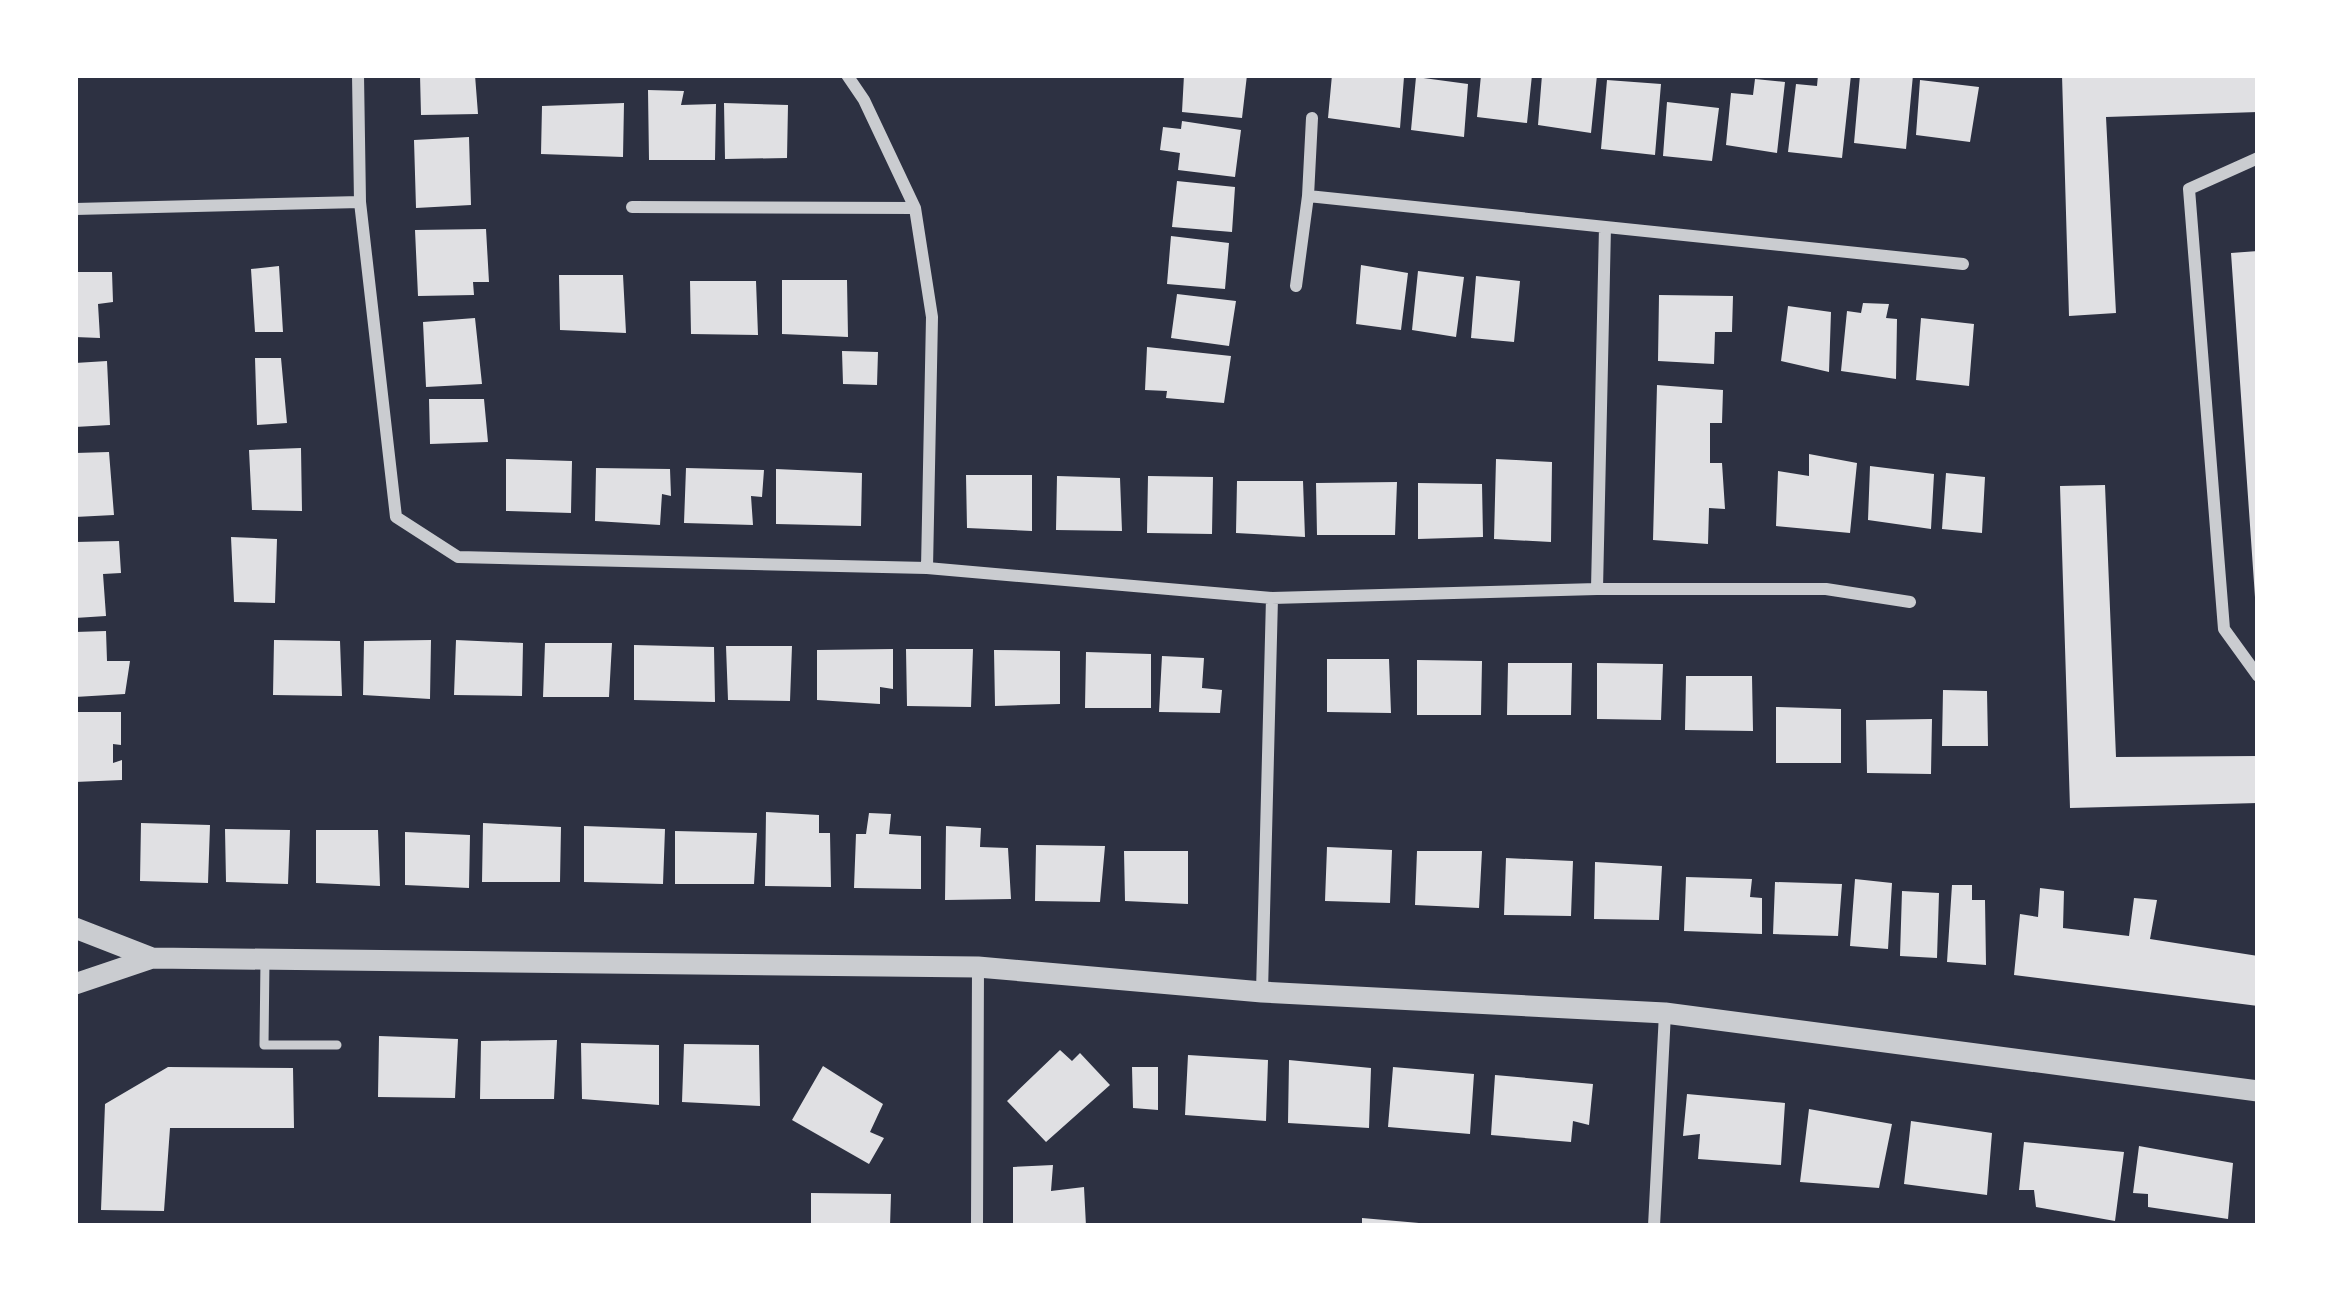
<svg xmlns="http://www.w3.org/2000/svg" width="2333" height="1301" font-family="'Titillium Web',sans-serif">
<rect width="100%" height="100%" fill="#2d3142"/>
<path fill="#e0e0e3" d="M420,75H475L478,114L421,115Z
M1184,75H1247L1242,118L1182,112Z
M1332,75L1404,77L1400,128L1328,118Z
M1481,75H1532L1527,123L1477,117Z
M1542,75H1597L1591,133L1538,125Z
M1818,75H1851L1842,158L1788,152L1796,84L1817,86Z
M1860,75H1913L1906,149L1854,143Z
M2062,75H2258V112L2106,117L2116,313L2069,316Z
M1416,77L1468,84L1464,137L1411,130Z
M1755,79L1785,82L1777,153L1726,145L1731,93L1753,95Z
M1607,80L1661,84L1655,155L1601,149Z
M1920,80L1979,87L1970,142L1916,135Z
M648,90L684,91L681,105L716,104L715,160H649Z
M1667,102L1719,108L1712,161L1663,156Z
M624,103L623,157L541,154L542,106Z
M724,103L788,105L787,158L725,159Z
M1182,121L1241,130L1235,177L1178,170L1180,153L1160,150L1163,127L1181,129Z
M469,137L471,205L416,208L414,140Z
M1177,181L1235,187L1232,232L1172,227Z
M486,229L489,282H473L474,295L418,296L415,230Z
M1171,236L1229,243L1225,289L1167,284Z
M2258,251V597H2255L2231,253Z
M1361,265L1408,273L1401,330L1356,324Z
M279,266L283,332H255L251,269Z
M1418,271L1464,277L1456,337L1412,330Z
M75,272H112L113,302L98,304L100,338L75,337Z
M559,275H623L626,333L560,330Z
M1476,276L1520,281L1514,342L1471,338Z
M782,280H847L848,337L782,334Z
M690,281H756L758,335L691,334Z
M1177,294L1236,301L1229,346L1171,338Z
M1659,295L1733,296L1732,332H1715L1714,364L1658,361Z
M1863,303L1889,304L1886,318L1897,319L1896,379L1841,371L1847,311L1861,313Z
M1788,306L1831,312L1829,372L1781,361Z
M475,318L482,384L426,387L423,322Z
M1921,318L1974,324L1969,386L1916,380Z
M1147,347L1231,356L1224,403L1166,398L1167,391L1145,390Z
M842,351L878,352L877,385L843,384Z
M255,358H281L287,423L257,425Z
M107,361L110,425L75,427V363Z
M1657,385L1723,390L1722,423H1710V463H1722L1725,509L1709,508L1708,544L1653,540Z
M429,399H484L488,442L430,444Z
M301,448L302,511L252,510L249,450Z
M109,452L114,515L75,517V453Z
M1809,454L1857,463L1850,533L1776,526L1778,471L1809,476Z
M506,459L572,461L571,513L506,511Z
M1496,459L1552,462L1551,542L1494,539Z
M1870,466L1934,474L1931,529L1868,520Z
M596,468L670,469L671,496L662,494L660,525L595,521Z
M686,468L764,470L762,497L751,496L753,525L684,523Z
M776,469L862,473L861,526L776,524Z
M1946,473L1985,477L1982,533L1942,529Z
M966,475H1032V531L967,528Z
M1057,476L1120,478L1122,531L1056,530Z
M1148,476L1213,477L1212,534L1147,533Z
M1237,481H1303L1305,537L1236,533Z
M1397,482L1395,535H1317L1316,483Z
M1418,483L1482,484L1483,537L1418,539Z
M2105,485L2116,757L2258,756V803L2070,808L2060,486Z
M231,537L277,539L275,603L234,602Z
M119,541L121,573L103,574L106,616L75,618V542Z
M106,631L107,661H130L125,694L75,697V632Z
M274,640L340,641L342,696L273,695Z
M431,640L430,699L363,695L364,641Z
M456,640L523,643L522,696L454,695Z
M545,643H612L609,697H543Z
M634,645L714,647L715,702L634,700Z
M726,646H792L790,701L728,700Z
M893,649V689L880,687V704L817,700V650Z
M906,649H973L971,707L907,706Z
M994,650L1060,651V704L995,706Z
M1086,652L1151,654V708H1085Z
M1162,656L1204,658L1202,688L1222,690L1220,713L1159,712Z
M1327,659H1389L1391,713L1327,712Z
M1417,660L1482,661L1481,715H1417Z
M1508,663H1572L1571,715H1507Z
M1597,663L1663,664L1661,720L1597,719Z
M1686,676H1752L1753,731L1685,730Z
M1943,690L1987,691L1988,746H1942Z
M1776,707L1841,709V763H1776Z
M75,712H121V745L113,744V763L122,760V780L75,782Z
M1932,719L1931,774L1867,773L1866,720Z
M766,812L819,815V833H830L831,887L765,886Z
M869,813L891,814L889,834L921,836V889L854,888L856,834H866Z
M141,823L210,825L208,883L140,881Z
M483,823L561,827L560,882H482Z
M584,826L665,829L663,884L584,882Z
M946,826L981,828L980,847L1008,848L1011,899L945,900Z
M225,829L290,830L288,884L226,882Z
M316,830H378L380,886L316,883Z
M675,831L757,833L754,884H675Z
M405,832L470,835L469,888L405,885Z
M1036,845L1105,846L1100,902L1035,901Z
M1327,847L1392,850L1390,903L1325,901Z
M1124,851H1188V904L1125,901Z
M1417,851H1482L1479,908L1415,905Z
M1506,858L1573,861L1571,916L1504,915Z
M1595,862L1662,866L1659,920L1594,919Z
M1686,877L1752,879L1750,897L1762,898V934L1684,931Z
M1855,879L1892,883L1888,949L1850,946Z
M1775,882L1842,884L1838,936L1773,934Z
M1952,885H1972V900H1985L1986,965L1947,962Z
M2040,888L2064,891L2063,928L2129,936L2134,898L2157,900L2150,939L2258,956V1006L2014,975L2020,914L2038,917Z
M1902,891L1939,893L1937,958L1900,956Z
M379,1036L458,1039L455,1098L378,1097Z
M557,1040L554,1099H480L481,1041Z
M581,1043L659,1045V1105L582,1099Z
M684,1044L759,1045L760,1106L682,1102Z
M1060,1050L1072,1061L1080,1053L1110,1085L1046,1142L1007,1101Z
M1188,1055L1268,1060L1266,1121L1185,1115Z
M1289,1060L1371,1068L1369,1128L1288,1123Z
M823,1066L883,1104L870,1132L884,1138L869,1164L792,1120Z
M168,1067L293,1068L294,1128H170L164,1211L101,1210L105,1104Z
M1132,1067H1158V1110L1133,1108Z
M1393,1067L1474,1074L1470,1134L1388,1127Z
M1495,1075L1593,1084L1589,1125L1573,1121L1571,1142L1491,1135Z
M1687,1094L1785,1103L1781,1165L1698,1159L1700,1134L1683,1136Z
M1809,1109L1892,1124L1879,1188L1800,1182Z
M1911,1121L1992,1133L1987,1195L1904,1184Z
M2024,1142L2124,1152L2115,1221L2036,1207L2034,1190H2019Z
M2139,1146L2233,1163L2228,1219L2148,1207V1194L2133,1193Z
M1053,1165L1051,1191L1084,1187L1086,1226H1013V1167Z
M811,1193L891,1194L890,1226H811Z
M1362,1218L1419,1223V1226H1362Z"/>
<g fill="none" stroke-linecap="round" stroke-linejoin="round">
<path stroke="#caccd0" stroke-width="9" d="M265,959L264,1045H337"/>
<path stroke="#caccd0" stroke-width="12" d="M358,75L360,202L396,517L458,557L927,568L1272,598L1597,589H1826L1910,602
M847,75L864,100L915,208L932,317L927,568
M2258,158L2189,189L2224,629L2258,676
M1308,196L1963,264
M632,207L915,208
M75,209L360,202
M1296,286L1308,196L1312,118
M1597,589L1605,227
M1262,992L1272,598
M977,1226L978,967
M1654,1226L1665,1013"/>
<path stroke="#caccd0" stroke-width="21" d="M75,928L152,958
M75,984L152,958L978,967L1262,992L1665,1013L2258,1091"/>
</g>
<rect width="2333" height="1301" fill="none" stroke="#ffffff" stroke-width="156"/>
</svg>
